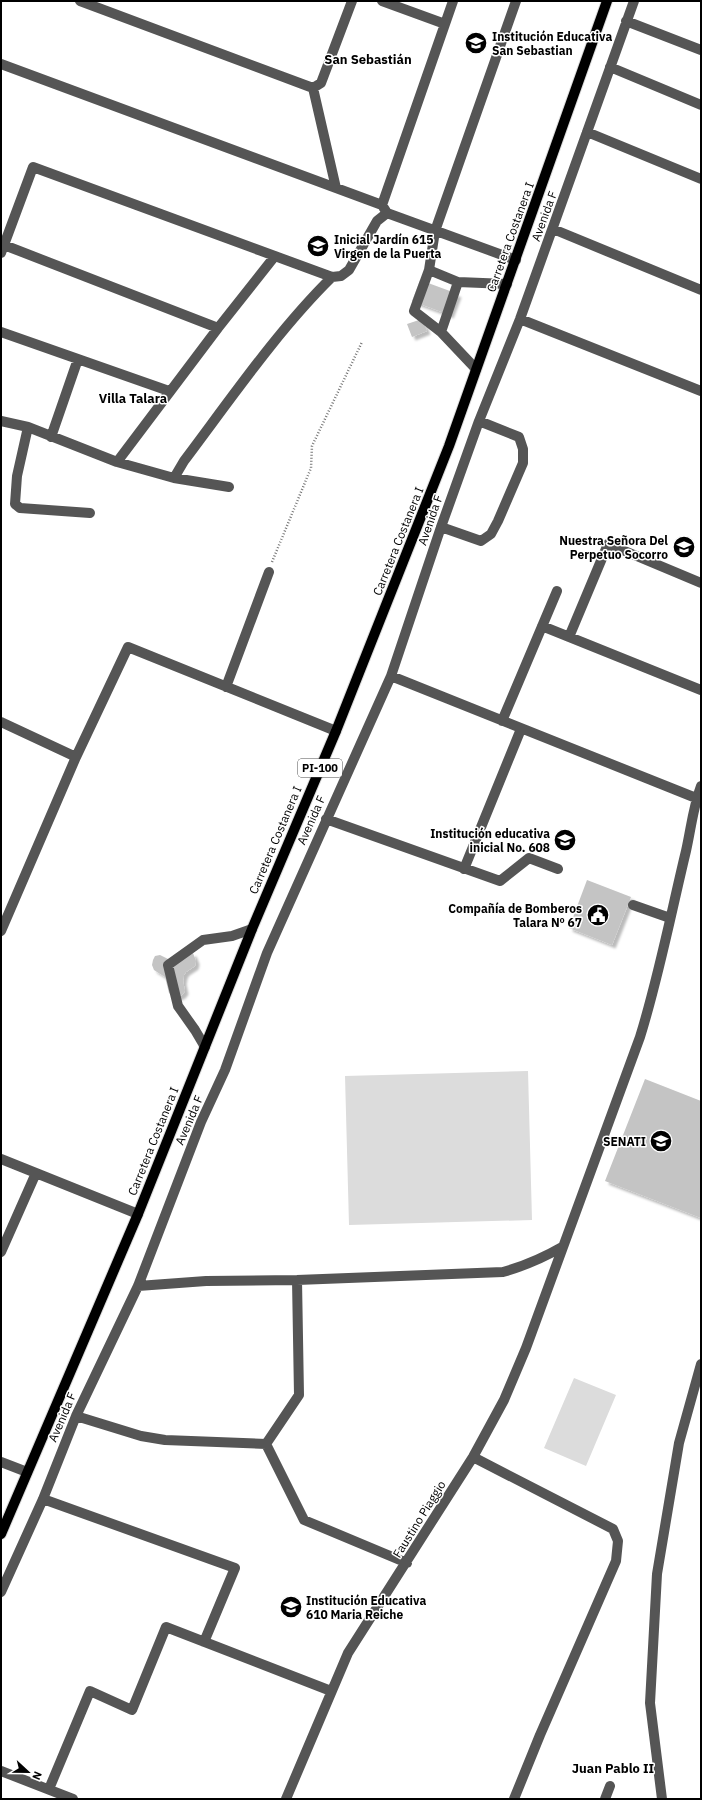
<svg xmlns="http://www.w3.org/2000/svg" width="702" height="1800" font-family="'IBM Plex Sans',sans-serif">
<defs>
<filter id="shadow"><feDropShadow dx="3.5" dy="3.5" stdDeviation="1" flood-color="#0004"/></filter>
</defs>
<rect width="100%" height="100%" fill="#fff"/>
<path fill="#dcdcdc" d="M528,1071L532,1220L349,1225L345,1076Z
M574,1378L616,1395L586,1466L544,1448Z"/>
<path fill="#c4c4c4" filter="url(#shadow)" d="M420,280L458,294L450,315L412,301Z
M422,319L427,331L412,337L407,324Z
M587,880L631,897L612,945L569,928Z
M193,953L196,961L195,966L186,972L184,975L183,981L185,991L182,995L178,997L173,996L169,993L165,977L154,970L152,965L153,960L155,956L160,955L168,959L173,958Z
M645,1079L701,1101V1218L605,1181Z"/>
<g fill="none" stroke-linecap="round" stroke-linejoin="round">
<g stroke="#dbdbdb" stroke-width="12">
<path id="major" d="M1,1534L138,1214L252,929L336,731L449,446L607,1"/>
</g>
<path stroke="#777" stroke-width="2.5" stroke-dasharray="1 2" stroke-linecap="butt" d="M272,562L311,468L312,446L362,342"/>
<path stroke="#555" stroke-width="10" d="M80,1L313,88L321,83L352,1
M382,1L445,24
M626,21L701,50
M1,64L382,205L387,213L516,260
M610,67L701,105
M313,88L336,188
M587,132L701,179
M382,205L453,1
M553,229L701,290
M4,245L218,328
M1,253L33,167L332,277L341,276L349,270L377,221L387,213
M429,270L414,311L441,332
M458,282L429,270L435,231L516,1
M520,319L701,391
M1,332L169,391
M476,369L441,332L458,282L507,284
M1,421L28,427L117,462L174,478L229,487
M28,427L17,476L15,504L20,508L90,513
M51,437L78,359
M117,462L218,328L275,256
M174,478L184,461C230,400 278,330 332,277
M441,527L481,541L491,534L498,521L523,463V449L519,437L479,421
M542,626L701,690
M569,637L608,544L701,583
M391,676L696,798
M226,687L269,572
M502,721L557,591
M1,722L76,757
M326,819L500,881L529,858L558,869
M464,869L521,729
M633,905L670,918
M1,931L76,757L128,647L336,731
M205,1047L195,1030L178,1006L168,965L203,940L232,936L252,929
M1,1159L138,1214
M1,1252L36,1173
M297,1280L299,1395L266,1444L304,1520L407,1563
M138,1286L206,1281L297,1280L503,1272C524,1266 543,1258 562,1247
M76,1416L141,1436L165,1440L266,1444
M473,1457L613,1529L618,1541L616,1561L540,1735L514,1799
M1,1462L27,1472
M43,1499L235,1568L204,1642
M1,1592L43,1499L76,1416L138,1286L201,1122L225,1070L267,953L391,676L441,527L479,421L520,319L634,1
M1,1771L73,1799
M49,1789L90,1691L132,1710L166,1627L331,1691
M286,1799L348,1653L473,1457L504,1400L526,1348L640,1037C659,976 671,913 686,851C691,829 693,807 701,786
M605,1799L610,1786
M662,1799L650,1703L657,1574L679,1443L701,1364"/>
<use href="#major" stroke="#000" stroke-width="10"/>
</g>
<defs>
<g id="school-disc" transform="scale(1.15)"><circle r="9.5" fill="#000" stroke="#fff"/><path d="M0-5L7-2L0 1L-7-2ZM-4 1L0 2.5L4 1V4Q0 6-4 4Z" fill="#fff"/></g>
<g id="civic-disc" transform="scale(1.15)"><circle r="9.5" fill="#000" stroke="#fff"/><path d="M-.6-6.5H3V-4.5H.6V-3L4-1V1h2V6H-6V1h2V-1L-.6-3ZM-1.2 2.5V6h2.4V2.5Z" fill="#fff"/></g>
<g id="university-disc" transform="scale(1.15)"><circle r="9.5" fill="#000" stroke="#fff"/><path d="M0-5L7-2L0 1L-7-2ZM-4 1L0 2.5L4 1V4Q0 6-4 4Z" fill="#fff"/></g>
</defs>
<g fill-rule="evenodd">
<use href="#school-disc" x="476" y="43"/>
<use href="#school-disc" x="318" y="246"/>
<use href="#school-disc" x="684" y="547"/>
<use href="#school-disc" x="565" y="840"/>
<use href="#civic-disc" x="598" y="915"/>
<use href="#university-disc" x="661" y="1141"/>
<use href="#school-disc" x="291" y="1607"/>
</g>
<g text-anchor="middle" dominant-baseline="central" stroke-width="3" stroke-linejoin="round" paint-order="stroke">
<rect fill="#fff" stroke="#4c4c4c" stroke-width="1" x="298" y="759" width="44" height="18" rx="3"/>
<g font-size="11" font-weight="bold" fill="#000">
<text x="320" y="768">PI-100</text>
</g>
<g font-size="12" font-weight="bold" fill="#000" stroke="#fff" text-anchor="end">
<text x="492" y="36" text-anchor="start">Institución Educativa<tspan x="492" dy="14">San Sebastian</tspan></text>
<text x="334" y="239" text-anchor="start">Inicial Jardín 615<tspan x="334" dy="14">Virgen de la Puerta</tspan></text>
<text x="668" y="540">Nuestra Señora Del<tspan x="668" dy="14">Perpetuo Socorro</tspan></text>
<text x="550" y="833">Institución educativa<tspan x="550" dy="14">inicial No. 608</tspan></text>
<text x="582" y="908">Compañía de Bomberos<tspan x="582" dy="14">Talara Nº 67</tspan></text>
<text x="646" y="1141">SENATI</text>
<text x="306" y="1600" text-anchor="start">Institución Educativa<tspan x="306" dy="14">610 Maria Reiche</tspan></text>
</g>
<g font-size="12" fill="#000" stroke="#fff">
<text transform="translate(544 216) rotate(-70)">Avenida F</text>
<text transform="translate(510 237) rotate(-70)">Carretera Costanera I</text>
<text transform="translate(430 520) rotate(-71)">Avenida F</text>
<text transform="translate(398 541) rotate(-68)">Carretera Costanera I</text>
<text transform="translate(311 820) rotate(-66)">Avenida F</text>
<text transform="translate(275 840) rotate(-67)">Carretera Costanera I</text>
<text transform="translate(189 1120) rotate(-67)">Avenida F</text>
<text transform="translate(153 1141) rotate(-68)">Carretera Costanera I</text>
<text transform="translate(62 1417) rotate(-67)">Avenida F</text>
<text transform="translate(419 1519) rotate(-58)">Faustino Piaggio</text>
</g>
<g font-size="13" font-weight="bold" fill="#000" stroke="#fff">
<text x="368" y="59">San Sebastián</text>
<text x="133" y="398">Villa Talara</text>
<text x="613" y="1768">Juan Pablo II</text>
</g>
</g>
<rect width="702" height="1800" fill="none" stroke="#000000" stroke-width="4"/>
<g transform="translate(28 1772) rotate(112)" stroke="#ffffff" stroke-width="3" paint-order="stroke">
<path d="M0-3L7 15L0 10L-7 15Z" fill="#000000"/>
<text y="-6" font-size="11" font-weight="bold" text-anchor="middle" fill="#000000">N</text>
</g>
</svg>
